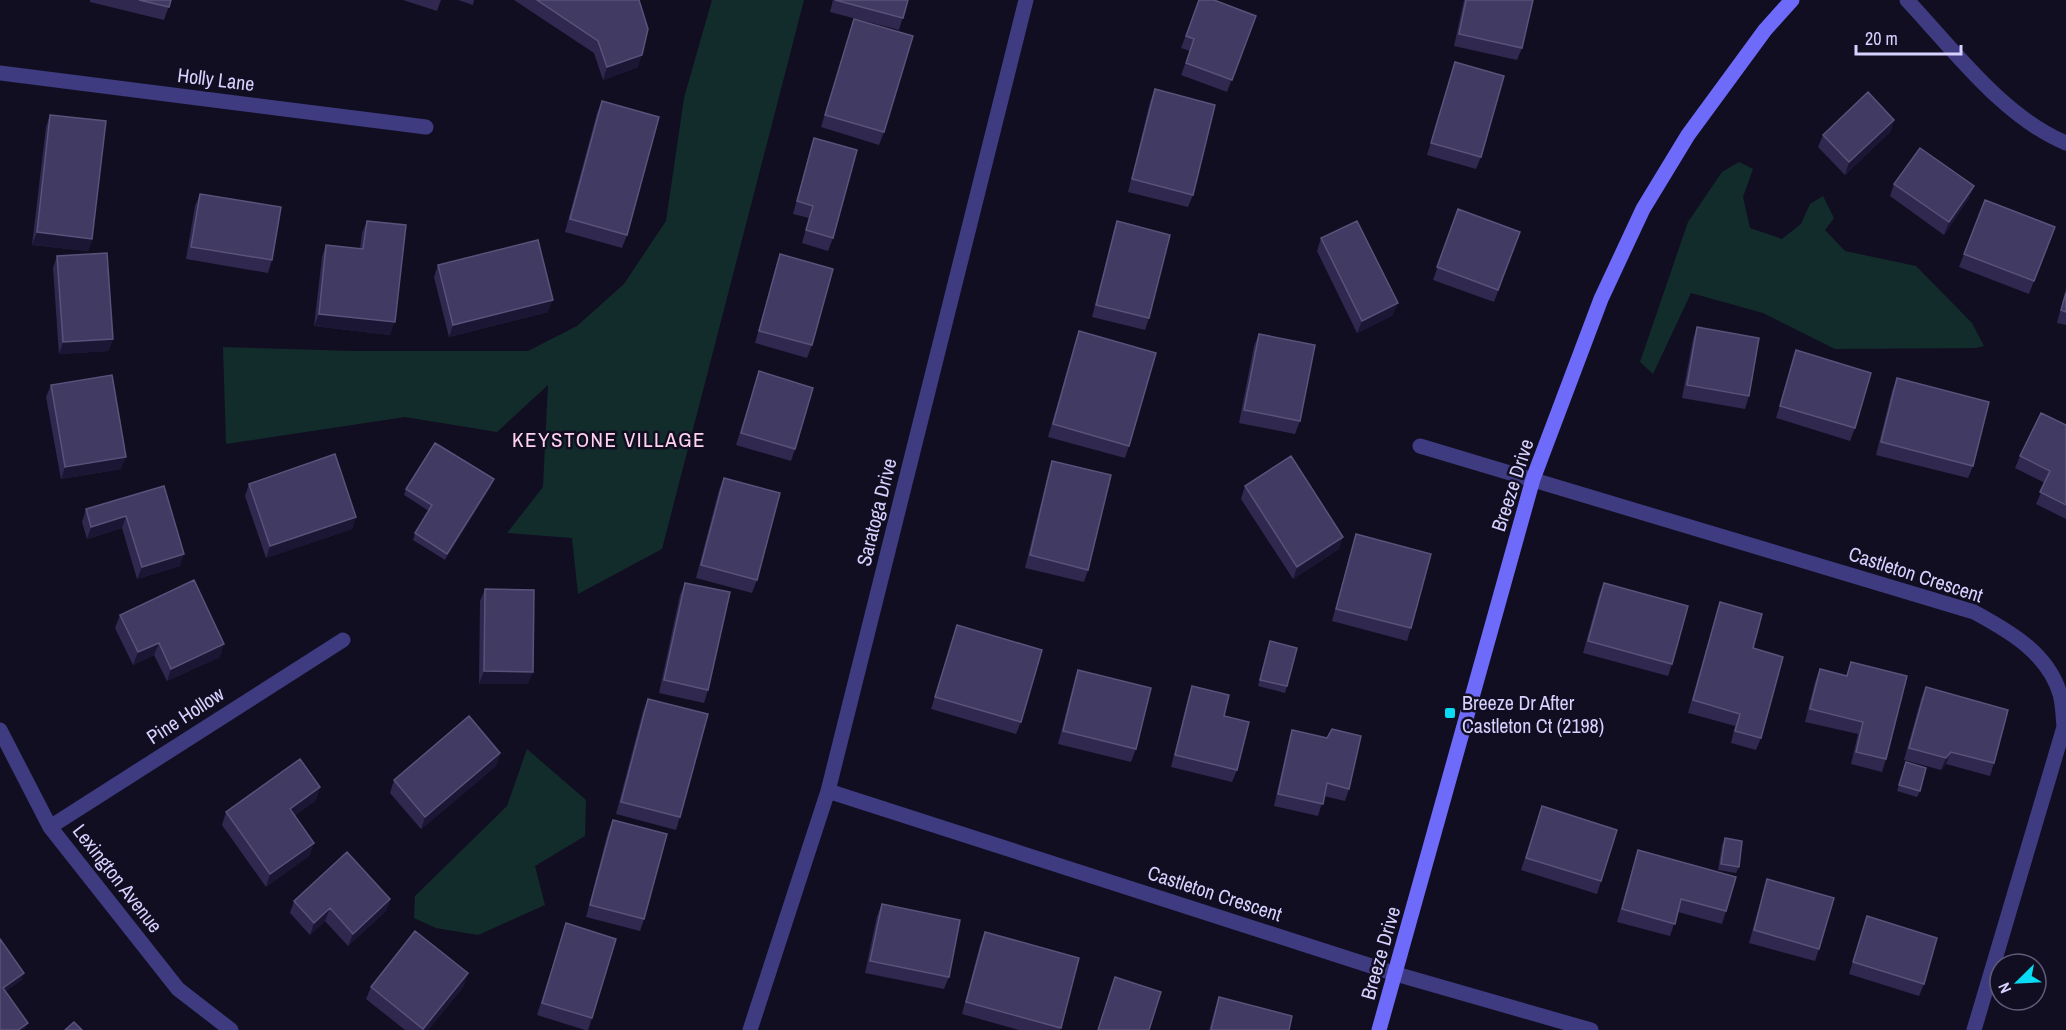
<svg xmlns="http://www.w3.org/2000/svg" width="2066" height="1030" font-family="'Archivo Narrow',sans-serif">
<rect width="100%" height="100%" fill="#120e22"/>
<path fill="#122c2b" d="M712,0H804L662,549L578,594L572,538L507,533L543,487L548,385L497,432L405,417L226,444L223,347L352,351H528L577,326L624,284L666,221L684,98Z
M1739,162L1753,169L1743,197L1750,228L1782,239L1801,224L1810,204L1823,196L1834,218L1825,230L1845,251L1916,266L1972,323L1984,346L1976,348L1835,349L1763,313L1691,293L1653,374L1640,362L1688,222L1722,172Z
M527,749L586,800L585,836L535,866L545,905L478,935L436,928L414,918L415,896L507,806Z"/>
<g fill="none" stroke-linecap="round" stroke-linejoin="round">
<path stroke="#3e3b80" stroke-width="15" d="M1907,0C1953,49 2003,117 2066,143
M0,73L426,127
M1420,446L1974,612C2009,631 2048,653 2060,694C2063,705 2063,717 2064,727L1974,1030
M0,730L50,827L178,989L231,1030
M828,791L1396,974L1591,1030
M50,827L343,640
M750,1030L828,791L1026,0"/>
<path stroke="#6f6bfa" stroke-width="15" d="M1379,1030L1533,479L1601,299L1643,209L1688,135L1765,30L1792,0"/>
</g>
<path fill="#30284f" d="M90,0H171L164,20L90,2Z
M403,0H441L437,11Z
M458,0H474L473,5Z
M514,0H639L638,67L603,80L594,53Z
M833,0H908L899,30L830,12Z
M1199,0L1256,16L1227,92L1181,75L1190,51L1181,48Z
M1464,0H1533L1522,48L1517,60L1454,46Z
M854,19L884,132L879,145L821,127Z
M1455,62L1481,157L1476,169L1427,155Z
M1155,89L1193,195L1188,207L1128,192L1150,102Z
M602,101L627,235L622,248L565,232L597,113Z
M50,115L92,239L88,251L32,245L46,127Z
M1894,120L1890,132L1845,175L1818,147L1823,135Z
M814,138L833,238L828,251L802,243L809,218L793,214L810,150Z
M1894,184L1974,186L1969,198L1944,235L1890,196Z
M200,194L272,260L268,273L186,259L195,206Z
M1985,200L2055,227L2029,294L1959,267Z
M1458,209L1520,232L1494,302L1433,280Z
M367,221L390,335L314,326L322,257L326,245L360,249L362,233Z
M1117,221L1149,318L1145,330L1092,317L1113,234Z
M1321,238L1393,315L1357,333L1317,251Z
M780,254L812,345L807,358L755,343L776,266Z
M57,256L113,339L108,351L59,354L53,268Z
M438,265L548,312L449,337L434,277Z
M2066,288V325L2057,323Z
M1697,327L1749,396L1745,409L1682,398L1693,339Z
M1079,331L1129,446L1125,458L1048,437L1075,343Z
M1259,334L1300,421L1295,434L1239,423L1254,346Z
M1796,350L1855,428L1850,441L1776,418Z
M759,371L795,449L791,461L736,445Z
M1897,378L1973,466L1968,478L1876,455L1892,391Z
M51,385L121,469L61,479L46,397Z
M2066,425V519L2036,504L2045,483L2015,468L2020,456Z
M1052,461L1088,570L1084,582L1025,568L1048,474Z
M724,478L757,580L752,593L696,578L719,490Z
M494,479L491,486L445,560L413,540L415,533L429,511L404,495L406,489Z
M249,484L356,517L352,529L266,558L245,496Z
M164,486L180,566L137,579L122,528L87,539L82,522L86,509Z
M1245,486L1339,549L1293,579L1241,499Z
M1356,534L1411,628L1407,641L1332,621L1352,547Z
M685,583L708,690L704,703L659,693L680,595Z
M1604,583L1672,664L1668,676L1583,653L1599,595Z
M485,589L528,684H479L480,601Z
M1720,602L1753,648L1761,738L1756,750L1731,743L1735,726L1688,713L1716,614Z
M120,615L220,657L167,681L154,655L133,665L115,628Z
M957,625L1021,722L1016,734L931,709Z
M1270,641L1287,686L1285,693L1258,686Z
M1851,662L1886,759L1882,772L1851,764L1858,734L1805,722L1815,682L1820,669L1846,676Z
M1078,670L1136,749L1131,762L1058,744L1074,682Z
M1192,686L1224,716L1237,770L1232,782L1171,767L1188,698Z
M1926,687L1994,763L1990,776L1946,764L1941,770L1904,760L1921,699Z
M648,699L680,817L676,830L616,814L643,711Z
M1292,730L1349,789L1345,801L1324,796L1318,816L1274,806L1288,743Z
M500,753L496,766L421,829L390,793L394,780Z
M1906,762L1920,791L1917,797L1897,791Z
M320,787L316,800L295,815L310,855L266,887L222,825L226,812Z
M1542,806L1601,881L1597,894L1521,870Z
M613,820L644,919L640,931L586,917L608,832Z
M1725,838L1739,867L1736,873L1718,870L1722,845Z
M1638,850L1726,911L1722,924L1678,912L1670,936L1617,922L1634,863Z
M1767,879L1819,949L1815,961L1749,943L1763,892Z
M390,899L386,911L348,946L325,921L310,935L290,913L294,901Z
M882,904L949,977L944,989L865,973L877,916Z
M1867,916L1924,984L1919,996L1849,974Z
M566,923L592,1018L588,1030H585L537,1015Z
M985,932L1079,958L1060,1030H1019L962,1014L980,945Z
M464,986L428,1030H405L366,999L371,987Z
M1219,997L1289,1030H1209L1215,1009Z"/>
<path fill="#1c1635" d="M642,55L638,67L603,80L607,67Z
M1894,120L1890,132L1845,175L1849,162Z
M1974,186L1969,198L1944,235L1949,222Z
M37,232L92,239L88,251L32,245Z
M553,300L548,312L449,337L453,325Z
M1398,303L1393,315L1357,333L1362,321Z
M319,314L395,322L390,335L314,326Z
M113,339L108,351L59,354L63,342Z
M126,457L121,469L61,479L65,467Z
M494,479L491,486L445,560L447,554Z
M126,516L122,528L87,539L91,527Z
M356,517L352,529L266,558L270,546Z
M1343,537L1339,549L1293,579L1297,567Z
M184,554L180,566L137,579L142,567Z
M159,643L154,655L133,665L138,652Z
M224,644L220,657L167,681L171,669Z
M484,671L533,672L528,684H479Z
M1951,752L1946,764L1941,770L1946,758Z
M500,753L496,766L421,829L425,817Z
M320,787L316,800L286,821L290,809Z
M314,843L310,855L266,887L270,874Z
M390,899L386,911L348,946L353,934Z
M330,908L325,921L310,935L314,923Z
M24,973L22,980L1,995L3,988Z
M468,973L464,986L428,1030H423Z
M28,1023L24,1030H18Z"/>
<path fill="#413a62" stroke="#59527a" stroke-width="1.5" d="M139,0H171L169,7Z
M537,0H639L648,29L642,55L607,67L598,41Z
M835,0H908L903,18Z
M1199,0H1214L1256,16L1232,80L1186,63L1194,39L1186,36Z
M1466,0H1533L1522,48L1459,34Z
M854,19L913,36L884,132L825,115Z
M1455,62L1504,76L1481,157L1431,143Z
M1155,89L1215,105L1193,195L1132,179Z
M1868,92L1894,120L1849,162L1823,135Z
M602,101L659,117L627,235L570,219Z
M50,115L106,121L92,239L37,232Z
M814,138L857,150L833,238L806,230L813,206L797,201Z
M1920,148L1974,186L1949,222L1894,184Z
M200,194L281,207L272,260L191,247Z
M1985,200L2055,227L2034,281L1964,254Z
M1458,209L1520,232L1498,290L1437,267Z
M367,221L406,225L395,322L319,314L326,245L363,249Z
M1117,221L1170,235L1149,318L1096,305Z
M1357,221L1398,303L1362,321L1321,238Z
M538,240L553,300L453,325L438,265Z
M107,253L113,339L63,342L57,256Z
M780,254L833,269L812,345L759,331Z
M2066,293V312L2061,310Z
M1697,327L1759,338L1749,396L1687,385Z
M1079,331L1156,353L1129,446L1053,424Z
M1259,334L1315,345L1300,421L1244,410Z
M1796,350L1871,373L1855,428L1780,406Z
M759,371L813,388L795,449L741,433Z
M112,375L126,457L65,467L51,385Z
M1897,378L1989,402L1973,466L1881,442Z
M2041,413L2066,425V505L2040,492L2050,471L2020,456Z
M435,443L494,479L447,554L415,533L432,505L406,489Z
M335,454L356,517L270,546L249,484Z
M1291,456L1343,537L1297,567L1245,486Z
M1052,461L1111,475L1088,570L1030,555Z
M724,478L780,493L757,580L701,565Z
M164,486L184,554L142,567L126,516L91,527L86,509Z
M1356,534L1431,554L1411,628L1336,609Z
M194,580L224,644L171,669L159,643L138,652L120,615Z
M685,583L730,592L708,690L664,680Z
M1604,583L1688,606L1672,664L1588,641Z
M485,589L534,590L533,672L484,671Z
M1720,602L1762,614L1753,648L1783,657L1761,738L1735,731L1740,714L1693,700Z
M957,625L1042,650L1021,722L935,697Z
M1270,641L1297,648L1287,686L1260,680Z
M1851,662L1907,676L1886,759L1856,752L1863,722L1810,709L1820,669L1847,676Z
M1078,670L1151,688L1136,749L1063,731Z
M1192,686L1229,695L1224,716L1249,722L1237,770L1175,755Z
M1926,687L2008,710L1994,763L1951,752L1946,758L1909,748Z
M648,699L708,714L680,817L621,802Z
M469,716L500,753L425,817L394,780Z
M1332,729L1361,736L1349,789L1327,783L1323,804L1278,794L1292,730L1327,738Z
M300,759L320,787L290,809L314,843L270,874L226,812Z
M1906,762L1926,768L1920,791L1899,785Z
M1542,806L1617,830L1601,881L1526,858Z
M613,820L667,834L644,919L590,905Z
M1725,838L1742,841L1739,867L1721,864Z
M1638,850L1736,877L1726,911L1681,899L1675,924L1622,909Z
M347,852L390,899L353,934L330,908L314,923L294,901Z
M1767,879L1834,898L1819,949L1754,930Z
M882,904L960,920L949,977L870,961Z
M1867,916L1937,938L1924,984L1853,962Z
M566,923L616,939L592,1018L542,1003Z
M415,931L468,973L423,1029L371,987Z
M985,932L1079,958L1061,1028L966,1002Z
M0,939L24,973L3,988L28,1023L18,1030H0Z
M1115,977L1161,992L1149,1030H1098Z
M1219,997L1292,1016L1289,1030H1211Z
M74,1022L82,1030H65Z"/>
<rect fill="#08dbf3" stroke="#120e22" stroke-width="2" x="1444" y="707" width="12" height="12" rx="3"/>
<g text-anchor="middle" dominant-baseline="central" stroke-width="5" stroke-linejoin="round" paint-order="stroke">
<g font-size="20" fill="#d6d1fe" stroke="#120e22">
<text transform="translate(216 79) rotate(7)">Holly Lane</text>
<text transform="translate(1512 485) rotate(-72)">Breeze Drive</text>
<text transform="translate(876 512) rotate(-76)">Saratoga Drive</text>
<text transform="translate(1916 574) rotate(18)">Castleton Crescent</text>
<text transform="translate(185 715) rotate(-33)">Pine Hollow</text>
<text transform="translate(118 878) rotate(52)">Lexington Avenue</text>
<text transform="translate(1215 893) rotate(18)">Castleton Crescent</text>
<text transform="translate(1380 953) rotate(-74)">Breeze Drive</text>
</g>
<g font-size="20" fill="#d6d1fe" stroke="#120e22" text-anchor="start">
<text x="1462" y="702">Breeze Dr After<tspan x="1462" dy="23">Castleton Ct (2198)</tspan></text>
</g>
<g font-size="21" letter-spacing="1.5" fill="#fed3ee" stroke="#120e22">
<text x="609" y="439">KEYSTONE VILLAGE</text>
</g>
</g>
<g transform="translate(2018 982) rotate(246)"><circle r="28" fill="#120e22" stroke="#605c7a" stroke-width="1.5"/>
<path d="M0-4.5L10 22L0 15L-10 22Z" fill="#08dbf3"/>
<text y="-9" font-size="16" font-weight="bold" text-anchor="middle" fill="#d6d1fe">N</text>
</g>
<path d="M1856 45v9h105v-9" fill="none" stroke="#d6d1fe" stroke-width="3"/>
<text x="1865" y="45" font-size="18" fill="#d6d1fe" stroke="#120e22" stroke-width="4.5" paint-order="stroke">20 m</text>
</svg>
